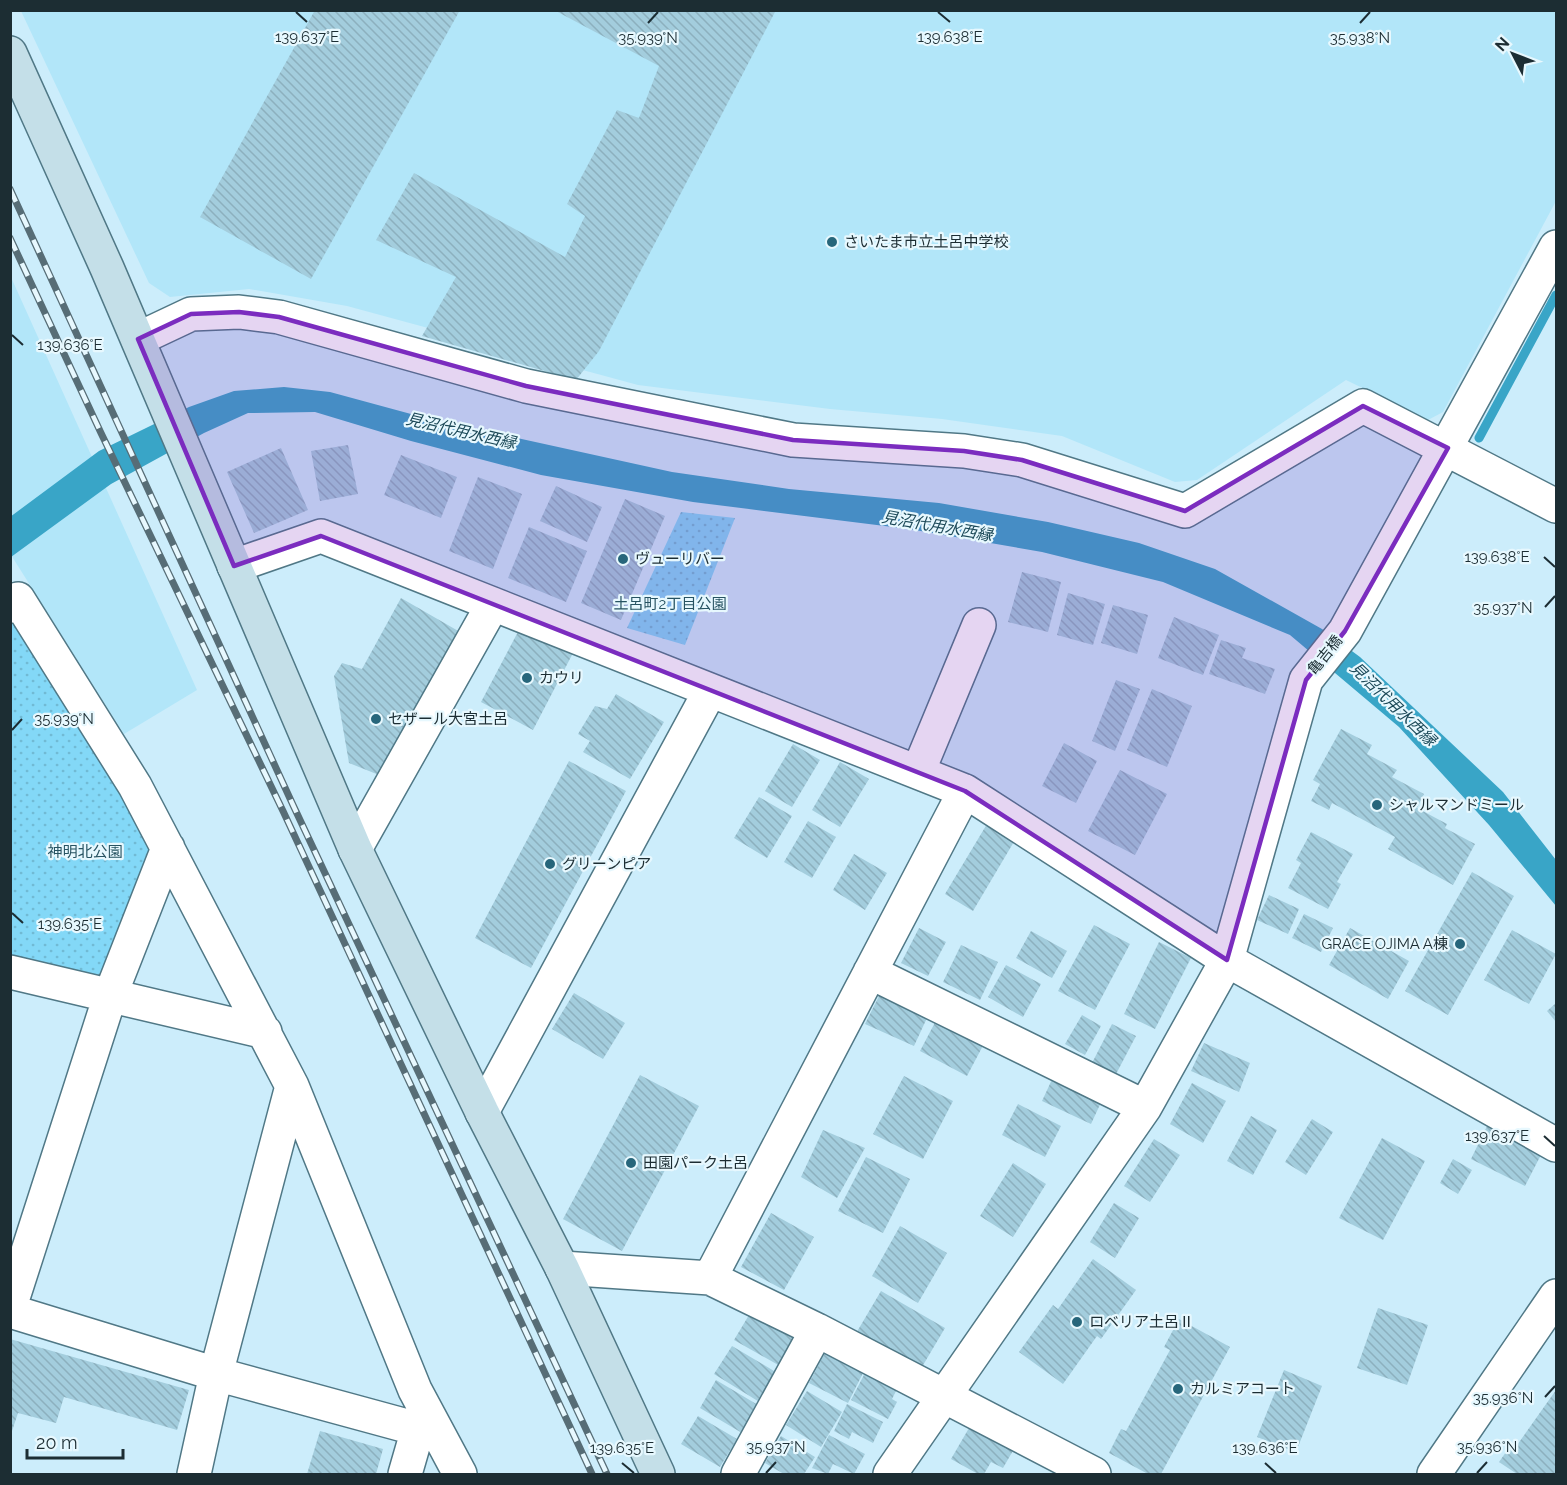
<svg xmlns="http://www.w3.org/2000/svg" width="1567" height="1485" font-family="Raleway,'Noto Sans JP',sans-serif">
<defs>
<pattern id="green-dots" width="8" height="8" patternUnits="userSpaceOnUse" patternTransform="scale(1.5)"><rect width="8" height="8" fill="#83d8f7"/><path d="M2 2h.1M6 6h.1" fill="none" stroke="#71bad4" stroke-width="1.8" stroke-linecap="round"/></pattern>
<pattern id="building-back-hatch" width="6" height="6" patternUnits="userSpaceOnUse" patternTransform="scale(1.5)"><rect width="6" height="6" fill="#a3cddd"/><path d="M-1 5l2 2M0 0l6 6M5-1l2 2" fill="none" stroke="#8cb0be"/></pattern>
</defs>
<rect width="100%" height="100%" fill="#ccedfb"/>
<path fill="#b2e6f9" d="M21,11H1556V201L1443,412L1428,420L1346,380L1197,480L1175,482L1062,436L942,419L830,409L638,385L347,306L249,289L170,297L149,283Z
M10,275L197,690L124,734L11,555Z"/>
<path fill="url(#green-dots)" d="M681,512L735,518L685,645L627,628Z
M10,606L168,848L110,996L11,972Z"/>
<path fill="#39a5c7" d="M284,387L330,392L422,417L672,472L789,489L939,503L1048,522L1139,543L1215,569L1322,629L1360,657L1503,792L1556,860V906L1489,825L1399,727L1290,635L1163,582L1042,552L909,529L693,502L541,475L411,441L315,412L248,413L204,433L111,484L11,557L10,517L99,451L189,407L234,391Z"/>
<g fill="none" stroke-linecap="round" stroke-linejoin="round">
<path stroke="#39a5c7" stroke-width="9" d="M1479,438L1556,295"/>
</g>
<path fill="url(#building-back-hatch)" d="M315,10H460L311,279L200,217Z
M554,10H776L599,351L576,380L422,336L456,277L376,240L414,173L565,257L585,216L567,204L617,110L639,118L659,66Z
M348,445L358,494L320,501L311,451Z
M281,448L308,510L254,533L227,472Z
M401,455L457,477L441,518L384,495Z
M478,477L522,494L493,569L449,551Z
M556,486L602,507L587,542L540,521Z
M625,499L665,516L621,620L581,603Z
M529,527L587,551L566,602L508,578Z
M1022,572L1061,582L1048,632L1008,622Z
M1068,593L1105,604L1093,645L1057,635Z
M401,598L460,632L379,775L349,763L334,676L342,663L362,669Z
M1113,605L1148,615L1137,654L1101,643Z
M1174,617L1219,635L1203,675L1158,658Z
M521,626L573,653L533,730L481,702Z
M1221,640L1246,648L1242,658L1275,669L1265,694L1209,674Z
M1116,680L1140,689L1115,751L1092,741Z
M1152,689L1192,706L1167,767L1127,750Z
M616,694L664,722L630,779L583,752L590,741L578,734L595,706L607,709Z
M1341,729L1372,745L1367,754L1397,770L1392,777L1424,794L1417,808L1447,824L1445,828L1475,844L1453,885L1388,849L1395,837L1332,803L1329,810L1311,801L1320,784L1313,780Z
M1064,743L1097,761L1076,803L1042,786Z
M793,744L820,760L792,807L765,791Z
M569,761L626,791L531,968L475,938Z
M840,762L869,779L840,827L812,810Z
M1120,770L1167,794L1135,855L1088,831Z
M759,797L792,816L767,858L734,838Z
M808,821L836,837L812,878L784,862Z
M987,824L1015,840L973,911L945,894Z
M1311,832L1353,854L1337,882L1341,884L1328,909L1288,888L1301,863L1296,860Z
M854,854L887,873L865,910L833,890Z
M1472,872L1514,896L1448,1015L1405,991Z
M1269,895L1299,909L1288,934L1257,920Z
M1304,914L1333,928L1321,952L1292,938Z
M1094,925L1130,944L1095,1010L1058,991Z
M919,928L946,942L928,976L901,963Z
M1350,928L1409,961L1388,999L1329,965Z
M1512,930L1556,954L1529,1004L1484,980Z
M1031,931L1067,951L1052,978L1016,958Z
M1159,942L1191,958L1155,1029L1124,1014Z
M961,945L998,962L980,1000L943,982Z
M1006,965L1041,984L1023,1017L988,997Z
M885,984L933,1005L914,1046L865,1024Z
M574,993L625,1023L603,1059L552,1029Z
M1556,1003V1022L1547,1011Z
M940,1013L987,1038L967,1076L920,1051Z
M1082,1015L1101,1026L1085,1055L1065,1044Z
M1112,1024L1136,1036L1115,1076L1092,1063Z
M1204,1043L1250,1063L1239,1092L1191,1071Z
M1055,1073L1104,1096L1091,1124L1042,1101Z
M640,1075L699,1106L622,1251L563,1219Z
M904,1076L953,1101L923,1159L873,1134Z
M1192,1083L1226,1101L1203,1143L1170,1124Z
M1018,1104L1061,1126L1045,1157L1002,1135Z
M1251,1116L1277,1130L1253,1175L1227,1161Z
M1312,1119L1333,1132L1306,1175L1285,1162Z
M1489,1122L1544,1149L1525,1186L1471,1159Z
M823,1130L865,1148L837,1198L801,1177Z
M1382,1138L1425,1161L1383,1240L1339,1218Z
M1154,1139L1180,1155L1150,1202L1124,1186Z
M866,1157L910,1179L883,1233L838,1211Z
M1453,1159L1472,1170L1458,1194L1440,1183Z
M1013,1163L1046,1184L1013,1237L980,1216Z
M1114,1203L1139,1218L1115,1258L1090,1242Z
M771,1213L814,1237L784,1290L741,1267Z
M900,1226L947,1253L918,1303L872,1276Z
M1093,1259L1136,1290L1101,1339L1097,1336L1063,1384L1019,1352L1053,1305L1058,1309Z
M881,1291L945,1328L919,1372L855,1335Z
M1378,1308L1428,1325L1407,1385L1357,1368Z
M752,1310L798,1336L780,1366L734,1340Z
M1179,1319L1230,1347L1161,1474H1148L1109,1453L1121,1429L1126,1431L1170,1350L1164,1347Z
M10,1339L189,1390L177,1430L64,1397L56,1423L18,1413L10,1437Z
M732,1346L779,1374L761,1403L714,1374Z
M828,1347L866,1367L848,1403L809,1383Z
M1284,1370L1322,1386L1296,1452L1257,1437Z
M866,1371L898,1387L892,1399L897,1402L888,1419L851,1400Z
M716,1380L758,1405L742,1433L700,1408Z
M1556,1390V1471L1554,1474H1517L1499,1462L1511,1445L1515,1448Z
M807,1391L842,1412L821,1447L786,1425Z
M847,1404L883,1422L873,1443L852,1432L849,1439L834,1431Z
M698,1416L737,1439L720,1467L681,1444Z
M969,1428L1014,1449L1003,1468L991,1462L984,1474H978L951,1459Z
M320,1431L383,1449L376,1474H307Z
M829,1435L865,1454L854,1474L833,1464L828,1474L812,1468Z
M781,1436L815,1457L804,1474H784L765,1463Z"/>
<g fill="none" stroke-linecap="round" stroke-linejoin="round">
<g stroke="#507886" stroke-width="36">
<path id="street" d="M138,339L191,314L239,312L279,317L526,386L793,440L964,451L1022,460L1185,511L1363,406L1556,506
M234,566L321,536L965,791L1227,960L1556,1145
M10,606L18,599L135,786L292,1086L415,1390L460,1474
M918,772L979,625
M355,849L493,604
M10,972L265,1032
M870,972L1145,1107
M482,1112L710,691
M562,1268L710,1278L817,1330L1094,1474
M710,1278L965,791
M10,1307L110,996L168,848
M10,1311L216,1374L418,1429L435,1428
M194,1474L216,1374L292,1086
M405,1474L418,1429
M738,1474L817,1330
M890,1474L1145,1107L1227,960L1306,680L1345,631L1556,247
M1434,1474L1556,1296"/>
</g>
<g stroke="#507886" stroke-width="36">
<path id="secondary" d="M10,53L107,268L355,849L482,1112L562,1268L658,1474"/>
</g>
<use href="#street" stroke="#fff" stroke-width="33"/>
<use href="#secondary" stroke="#c4dfe8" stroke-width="33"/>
<g stroke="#576d76" stroke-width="7">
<path id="rail" d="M10,189L293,805L607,1474
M10,238L101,433L283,811L592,1474"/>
</g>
<use href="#rail" stroke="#e7f8fe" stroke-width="4.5" stroke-dasharray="14" stroke-linecap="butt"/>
</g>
<path fill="#7b2cbf" fill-opacity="0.2" stroke="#7b2cbf" stroke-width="4.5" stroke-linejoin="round" d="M239,312L279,317L526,386L793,440L964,451L1022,460L1185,511L1363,406L1448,448L1345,631L1306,680L1227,960L965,791L321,536L234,566L138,339L191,314Z"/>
<path fill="none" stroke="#1c2d33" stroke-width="2" d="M296,12L307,22M938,12L950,22M648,23L658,12M1360,23L1370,12M12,335L23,345M1544,557L1555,567M1545,607L1555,596M12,730L22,719M12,913L23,923M1544,1136L1555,1146M1545,1397L1555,1386M622,1463L634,1473M1265,1463L1276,1473M766,1473L776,1462M1477,1473L1487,1462"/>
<g fill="#27667b" stroke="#e7f8fe" stroke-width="2">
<circle cx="832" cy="242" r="6"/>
<circle cx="623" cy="559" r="6"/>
<circle cx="527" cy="678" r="6"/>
<circle cx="376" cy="719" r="6"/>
<circle cx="1377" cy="805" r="6"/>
<circle cx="550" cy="864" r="6"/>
<circle cx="1460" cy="944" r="6"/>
<circle cx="631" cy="1163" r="6"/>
<circle cx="1077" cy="1322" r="6"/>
<circle cx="1178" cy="1389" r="6"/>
</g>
<g text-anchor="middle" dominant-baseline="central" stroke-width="4.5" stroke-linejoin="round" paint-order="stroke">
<g font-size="15" fill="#1c2d33" stroke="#e7f8fe" text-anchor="start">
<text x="844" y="242">さいたま市立土呂中学校</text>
<text x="635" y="559">ヴューリバー</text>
<text x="539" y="678">カウリ</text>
<text x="388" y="719">セザール大宮土呂</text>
<text x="1389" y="805">シャルマンドミール</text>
<text x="562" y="864">グリーンピア</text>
<text x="1448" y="944" text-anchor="end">GRACE OJIMA A棟</text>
<text x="643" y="1163">田園パーク土呂</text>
<text x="1089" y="1322">ロベリア土呂Ⅱ</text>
<text x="1190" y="1389">カルミアコート</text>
</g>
<g font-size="15" fill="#275362" stroke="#e7f8fe">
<text x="670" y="604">土呂町2丁目公園</text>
<text x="85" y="852">神明北公園</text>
</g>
<g font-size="15" fill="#1c2d33" stroke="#e7f8fe">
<text transform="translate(1325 655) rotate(-51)">亀吉橋</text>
</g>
<g font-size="16" font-style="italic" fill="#1d4a59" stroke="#e7f8fe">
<text transform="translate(461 431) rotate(13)">見沼代用水西縁</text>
<text transform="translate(937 526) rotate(10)">見沼代用水西縁</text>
<text transform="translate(1393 704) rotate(44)">見沼代用水西縁</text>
</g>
</g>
<g font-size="15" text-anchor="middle" fill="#1c2d33" stroke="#e7f8fe" stroke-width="4.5" stroke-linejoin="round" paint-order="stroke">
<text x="307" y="42">139.637°E</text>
<text x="950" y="42">139.638°E</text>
<text x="648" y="43">35.939°N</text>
<text x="1360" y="43">35.938°N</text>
<text x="70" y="350">139.636°E</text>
<text x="1497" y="562">139.638°E</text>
<text x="1503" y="613">35.937°N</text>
<text x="64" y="724">35.939°N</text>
<text x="70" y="929">139.635°E</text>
<text x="1497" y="1141">139.637°E</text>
<text x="1503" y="1403">35.936°N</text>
<text x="776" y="1452">35.937°N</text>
<text x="1487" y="1452">35.936°N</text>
<text x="622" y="1453">139.635°E</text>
<text x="1265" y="1453">139.636°E</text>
</g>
<rect width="1567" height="1485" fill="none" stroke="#1c2d33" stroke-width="24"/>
<g transform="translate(1513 54) rotate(312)" stroke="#e7f8fe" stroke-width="4.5" paint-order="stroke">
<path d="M0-4.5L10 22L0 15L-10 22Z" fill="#1c2d33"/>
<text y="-9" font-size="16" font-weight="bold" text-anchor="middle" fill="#1c2d33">N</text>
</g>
<path d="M27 1449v9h96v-9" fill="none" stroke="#1c2d33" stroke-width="3"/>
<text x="36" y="1449" font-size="18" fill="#1c2d33" stroke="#e7f8fe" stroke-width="4.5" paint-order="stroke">20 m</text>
</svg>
